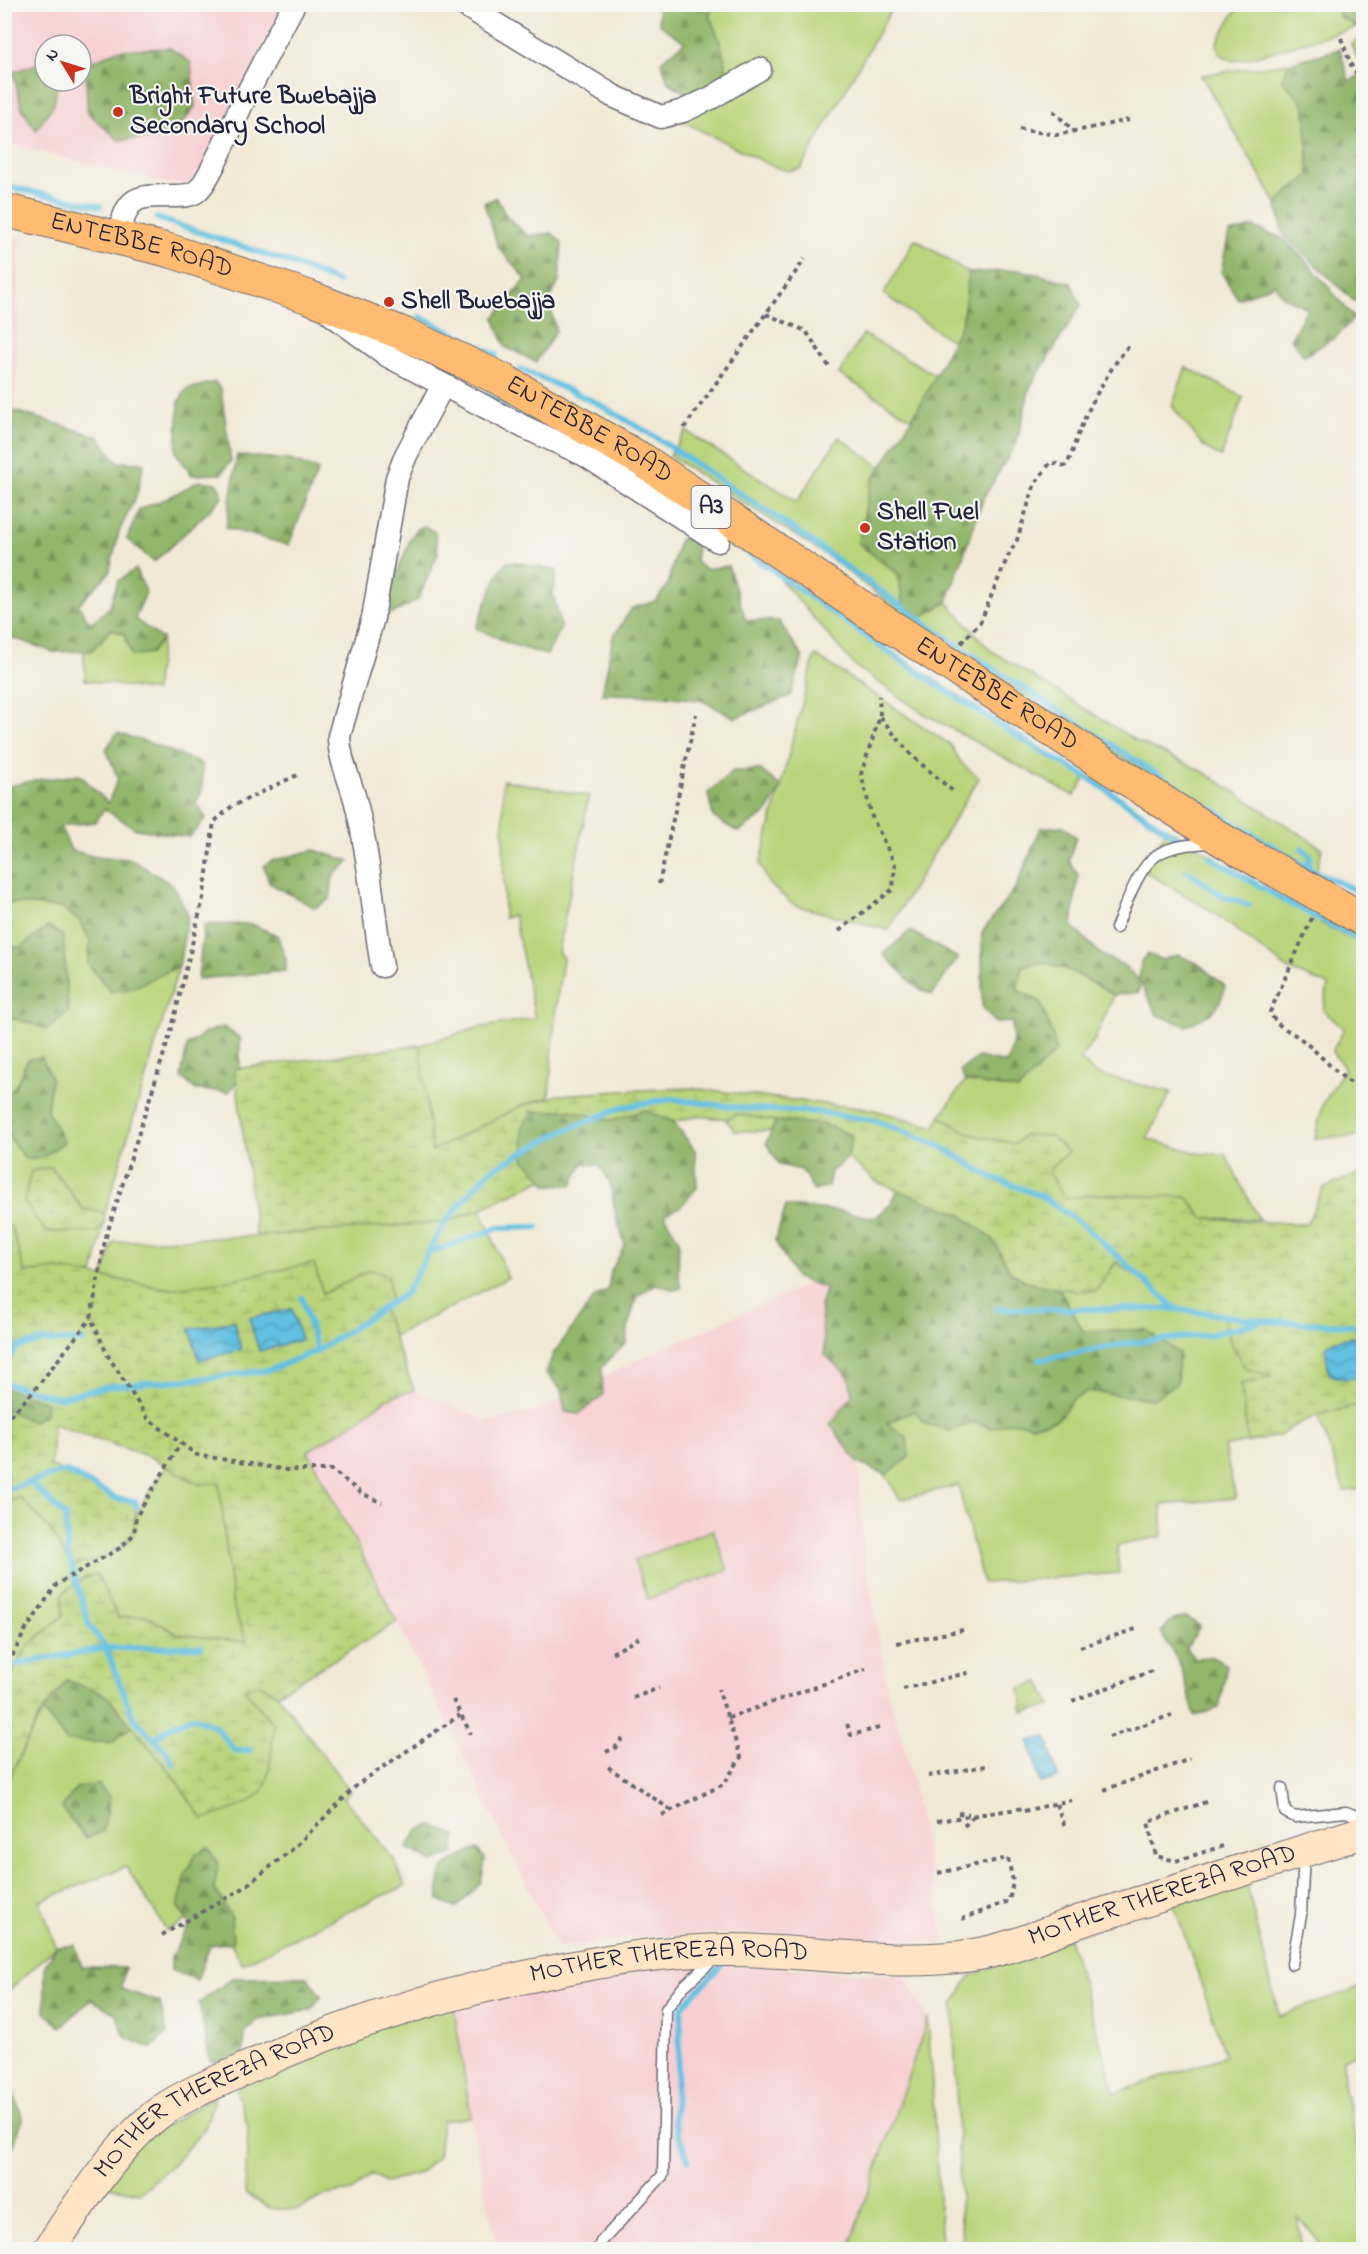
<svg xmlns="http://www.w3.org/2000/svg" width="1368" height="2254" font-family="'Indie Flower',sans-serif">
<defs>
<pattern id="forest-firs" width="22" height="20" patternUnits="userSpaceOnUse" patternTransform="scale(1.5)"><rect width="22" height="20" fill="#92b66a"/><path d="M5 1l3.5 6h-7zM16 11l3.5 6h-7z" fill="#779458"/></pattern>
<pattern id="wetland-marsh" width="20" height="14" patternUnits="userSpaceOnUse" patternTransform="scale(1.5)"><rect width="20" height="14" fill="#b9d47a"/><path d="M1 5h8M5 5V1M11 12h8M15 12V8" fill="none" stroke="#9fb66a"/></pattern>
<pattern id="park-crowns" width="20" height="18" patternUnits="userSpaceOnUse" patternTransform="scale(1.5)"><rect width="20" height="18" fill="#b9d47a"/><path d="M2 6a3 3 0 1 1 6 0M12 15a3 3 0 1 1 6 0" fill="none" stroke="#9fb66a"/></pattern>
<pattern id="water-waves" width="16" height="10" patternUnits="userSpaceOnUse" patternTransform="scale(1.5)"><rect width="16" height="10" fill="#63c0e1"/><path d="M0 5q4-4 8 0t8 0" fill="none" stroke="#519cb8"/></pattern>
</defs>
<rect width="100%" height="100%" fill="#f6f6f2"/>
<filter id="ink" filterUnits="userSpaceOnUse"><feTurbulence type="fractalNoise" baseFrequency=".0167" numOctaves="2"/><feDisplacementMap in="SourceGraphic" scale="12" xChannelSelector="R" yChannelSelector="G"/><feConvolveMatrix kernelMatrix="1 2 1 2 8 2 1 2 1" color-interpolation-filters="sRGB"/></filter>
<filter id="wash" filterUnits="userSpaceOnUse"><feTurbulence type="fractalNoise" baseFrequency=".008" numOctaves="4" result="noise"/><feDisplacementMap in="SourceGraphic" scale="24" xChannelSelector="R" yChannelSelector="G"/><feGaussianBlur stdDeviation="1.35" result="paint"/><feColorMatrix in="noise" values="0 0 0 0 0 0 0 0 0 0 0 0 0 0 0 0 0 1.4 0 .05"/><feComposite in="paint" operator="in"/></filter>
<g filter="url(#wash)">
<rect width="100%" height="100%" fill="#f1e9d5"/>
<path fill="#f7cfd2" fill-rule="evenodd" d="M5,5H283L202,173L187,184H168L5,143ZM45,45H81V81H45Z
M5,236L19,238L15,411L5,514Z
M823,1277L849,1377L858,1463L864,1561L872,1595L887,1688L907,1757L945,1942L765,1934L643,1937L558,1948L397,1622L308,1451L359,1420L386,1399L414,1390L487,1421L534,1412L637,1360Z
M667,1960L905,1976L928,2018L849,2249L497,2250L471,2117L452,1996Z"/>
<path fill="#b9d47a" stroke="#6e7b5a" stroke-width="1.5" d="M715,5H894L801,168L788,171L772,166L680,120L720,41L709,15Z
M1239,5H1341L1339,16L1357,27L1257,56L1233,61L1219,54L1217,42Z
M1363,36V70L1351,44Z
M1289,63L1282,79L1305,105L1309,175L1276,203L1201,75Z
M915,239L969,273L962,323L953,342L884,294Z
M863,334L936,375L912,419L839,374Z
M1186,367L1243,397L1221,457L1204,447L1172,406Z
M686,431L797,502L839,437L881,467L871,483L858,543L898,574L904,609L921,617L947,602L990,650L1137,741L1202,771L1322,848L1315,877L1226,825L927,632L823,553L670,456Z
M780,579L1086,778L1074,796L923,713L855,666Z
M111,629L124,634L151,653L162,639L155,691L85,680L84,651H91Z
M815,655L951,745L962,764L979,778L888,930L794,905L769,884L760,864Z
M503,780L589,796L558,952L563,958L555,1014L549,1097L521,1106L431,1152L420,1045L477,1028L535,1018L514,915L504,918Z
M1169,829L1321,923L1363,945V1136L1315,1138L1323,1104L1345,1068L1332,1052L1344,1029L1323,1010L1328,985L1288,969L1210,910L1139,868Z
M5,902L61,908L80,921L90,941L88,964L133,988L179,966L105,1213L83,1209L51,1167L97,1232L104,1224L93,1275L57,1269L25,1273L11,1227L5,1224L4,1131L26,1159L47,1110L51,1078L28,1059L15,1087L5,1096L4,1019L10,1017L48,1029L68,1011L63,936L48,927L20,948H5Z
M1045,962L1071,971L1114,995L1095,1039L1080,1059L1096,1074L1171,1092L1147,1139L1202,1154H1225L1259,1219L1203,1218L1128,1196L1095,1194L1065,1199L1024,1135L1016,1144L969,1134L940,1116L965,1081L1018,1090L1017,991L1022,966Z
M736,1114L776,1121L771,1131H735L726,1120Z
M481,1209L508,1278L394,1336L382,1309L323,1294L219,1283L170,1289L103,1277L113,1242L256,1236L445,1222Z
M1116,1262L1141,1277L1176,1309L1223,1316L1231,1343L1275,1376L1241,1384L1248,1442L1224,1447L1236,1498L1161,1505L1163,1536L1117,1546L1119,1573L983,1583L958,1485L900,1500L886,1475L909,1457L886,1423L915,1411L950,1431L972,1422L992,1428L1011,1422L1032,1425L1057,1420L1073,1399L1088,1391L1153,1399L1119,1330L1083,1331L1072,1310L1059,1289L1096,1291Z
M1363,1404V1489L1344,1491L1318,1415Z
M167,1465L198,1484L219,1482L233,1606L247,1643L177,1634L147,1616L118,1618L97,1575L63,1616L27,1647L5,1685V1504L20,1497L52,1532L71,1567C87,1559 104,1559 119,1549C136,1537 131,1533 136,1517C141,1502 159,1479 167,1465Z
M713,1530L728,1570L648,1599L634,1560Z
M259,1684L277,1694L350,1791L344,1798L395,1861L405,1886L359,1906L242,1964L212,1906L222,1900L214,1888L218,1864L178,1907L187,1920L167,1931L126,1867L40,1901L56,1947L5,1994L4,1787L43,1711L67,1741L112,1742L131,1725L169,1771L203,1819L244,1689Z
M1245,1878L1279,2016L1363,1986V2050L1343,2059L1344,2084L1353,2130L1363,2158V2249H1318L1319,2241L1297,2217L1302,2249H962L953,2004L970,1976L1069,1938L1115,2093L1226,2056L1174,1905Z
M452,1996L471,2117L442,2121L438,2156L420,2173L385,2182L372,2174L352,2191L326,2195L297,2210L269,2208L245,2193L248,2127L236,2088Z
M928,2018L942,2249H849Z
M215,2096L205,2128L173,2164L140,2193L102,2186L139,2142Z"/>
<path fill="url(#forest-firs)" stroke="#5a6c52" stroke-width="1.5" d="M658,5H710L709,15L720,41L728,76L694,98L668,82L661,61L685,42L659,24Z
M1341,5H1363V23L1357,27L1339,16Z
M170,48L191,63L195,107L171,137L118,140L87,112L86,64L118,50Z
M1340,49L1349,81L1363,74V305L1353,300L1284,235L1276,203L1309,175L1305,105L1282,79L1289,63Z
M45,61V81H58L54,104L36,130L22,109L13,72Z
M496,198L508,218L528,236L552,233L562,243L559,282L549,300L556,331L536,362L505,347L494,318L526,279L498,247L484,203Z
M1253,227L1284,239L1310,265L1354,318L1336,337L1304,356L1291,339L1307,308L1283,297L1275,284L1238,299L1221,272L1229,233Z
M1020,270L1071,283L1081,305L1030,387L1017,442L984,497L947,602L921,617L904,609L898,574L858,543L871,483L918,409L962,323L969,273Z
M215,382L221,390L231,461L221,474L192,475L176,453L179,401L187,389Z
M15,411L99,437L117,462L144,463L137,494L119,532L109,573L78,605L90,623L109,608L118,581L136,569L146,592L135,619L162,639L151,653L132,656L124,634L111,629L91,651L53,652L5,635L4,514Z
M237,455L290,460L318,470L289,545L226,528Z
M199,481L217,483L223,496L209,511L154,562L127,539L139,509L168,498Z
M424,526L435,532L438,553L418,600L392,614L385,604L410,540L416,530Z
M693,533L698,539L695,561L705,569L728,566L746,620L779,621L803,657L790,696L735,718L701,700L655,695L602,694L613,637L632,608L656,601L668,584L679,540Z
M507,562H516L557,571L553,594L561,628L547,655L510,644L476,628L499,572Z
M117,733L150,743L202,764V790L196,803L206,818L190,837L136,829L104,809L95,822L60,826L71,850L96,857L131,859L174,886L188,915L179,966L133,988L111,992L88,964L90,941L80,921L61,908L5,902L4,787L36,780L80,775L108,803L118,778L106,749Z
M761,770L781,787L767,813L738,832L713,817L708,793L733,771Z
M1063,826L1076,837L1069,861L1078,875L1072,926L1103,956L1123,965L1139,980L1141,961L1147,954L1162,960L1178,955L1197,963L1225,986C1220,1012 1209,1016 1186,1026L1157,1015L1140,982L1139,992L1114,995L1071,971L1045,962L1022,966L1017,990L1040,1001L1052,1033L1056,1051L1018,1090L965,1081L960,1071L978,1057L1007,1063L1013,1042L1012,1022L995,1023L982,1006V932L1016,887L1041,828Z
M314,850L350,861L333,876L330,899L315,908L269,883L264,866L271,861Z
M251,924L277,935L286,960V971L198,979L204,925Z
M48,927L63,936L68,1012L48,1029L10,1017L5,995L4,948L20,947Z
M910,931L958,958L932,995L915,986L883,954Z
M223,1027L240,1038V1077L229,1092L196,1090L181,1077L187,1046L205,1033Z
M42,1057L51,1078L47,1110L64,1142L43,1157L25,1159L5,1131V1096L15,1087L28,1059Z
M569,1110L611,1120L645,1110L674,1122L695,1150L697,1188L680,1207L664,1214L679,1241L678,1272L681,1288L674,1290L656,1284L637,1296L629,1323L626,1343L602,1367L603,1395L579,1414L565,1412L561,1390L546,1373L553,1354L594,1298L608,1290L611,1271L625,1245L616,1217L610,1182L599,1165L583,1163L572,1185H547L524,1160L522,1127L532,1112Z
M776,1121L823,1124L853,1135C848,1154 849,1161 831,1171L828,1186L814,1191L802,1170L780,1165L766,1143Z
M898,1189L960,1214L992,1238L1011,1273L1028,1282L1059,1289L1083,1331L1146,1330L1179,1353L1177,1383L1153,1399L1088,1391L1073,1399L1057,1420L1032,1425L1011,1422L992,1428L972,1422L950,1431L924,1423L915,1411L887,1423L907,1437L909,1457L886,1475L858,1463L830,1424L852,1396L849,1377L825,1355L820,1305L826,1288L796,1278L775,1241L786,1206L841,1211L875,1218L891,1204Z
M5,1388L47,1401L46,1414L31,1422L5,1409Z
M1185,1617L1200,1626L1186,1649L1195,1658L1212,1657L1227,1665L1219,1708L1195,1716L1180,1665L1161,1632L1171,1621Z
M75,1647L144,1715L112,1742L67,1741L43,1711L53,1682Z
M98,1784L110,1798L103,1832L86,1838L62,1808L76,1788Z
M431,1825L456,1835L453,1854L433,1862L407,1848L417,1831Z
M208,1847L218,1864L214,1888L231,1916L233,1942L210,1945L197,1980L171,1970V1957L190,1924L178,1907L185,1876L196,1854Z
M477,1849L485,1859L481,1883L456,1908L439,1901C436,1863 446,1865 477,1849Z
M75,1945L82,1967L125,1968L121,1989L160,2002L167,2033L151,2048L125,2037L116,2014L91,1999L61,2027L45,2012V1966L56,1947Z
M307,1977L321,1996L311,2010L258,2020L245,2032L243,2060L227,2064L210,2061L199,2003L232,1978Z
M4,2066L23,2119L9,2158L5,2162Z"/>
<path fill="url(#wetland-marsh)" stroke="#6e7b5a" stroke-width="1.5" d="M420,1045L432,1151L521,1106L558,1095L638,1090L692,1088L875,1110L935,1127L940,1116L969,1134L1016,1144L1024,1135L1051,1136L1068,1152L1048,1171L1065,1199L1095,1194L1187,1197L1203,1218L1307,1224L1323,1188L1358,1174H1363V1340L1361,1376L1363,1374V1404L1318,1415L1288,1429L1280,1436L1248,1442L1241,1384L1273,1376L1246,1369L1231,1343L1223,1316L1176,1309L1155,1290L1116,1262L1096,1291L1059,1289L1028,1282L1011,1272L992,1238L960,1214L877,1182L848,1158L852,1135L823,1124L776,1121L736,1114L728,1119L697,1116L674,1122L645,1110L611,1120L569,1110L532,1112L522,1127L524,1159L543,1179L481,1209L445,1222L256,1236L235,1069Z
M51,1167L83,1209L105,1213L104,1224L97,1232H46L24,1202L31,1171Z
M5,1224L11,1227L25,1273L57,1269L170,1289L219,1282L314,1263L323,1294L369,1270L388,1275L391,1303L383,1309L414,1390L386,1399L359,1420L308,1451L397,1622L277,1694L259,1684L244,1689L274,1725C273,1737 270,1777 265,1786C257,1805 221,1813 203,1819L169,1771L106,1695L67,1680L40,1715L5,1787V1685L27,1647L63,1616L62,1594L84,1578L97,1574L118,1618L147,1616L177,1634L247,1642L233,1606L219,1483L198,1484L150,1457L53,1424L51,1466C80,1476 104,1497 135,1501L136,1507L134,1534C124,1544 113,1555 99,1559C87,1562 83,1561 71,1567L52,1532L20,1497L5,1504V1408L32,1422L46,1414L47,1402L5,1388Z"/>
<path fill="url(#park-crowns)" stroke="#6e7b5a" stroke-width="1.5" d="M1040,1682L1051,1706L1023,1712L1020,1688Z"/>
<path fill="url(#water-waves)" stroke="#42718e" stroke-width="1.5" d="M292,1309L301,1340L259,1351L249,1318Z
M234,1321L241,1350L199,1360L190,1329Z
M1351,1337L1363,1340V1374C1353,1381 1340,1379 1329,1374L1325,1347L1333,1341Z
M1047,1737L1058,1778L1040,1783L1029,1741Z"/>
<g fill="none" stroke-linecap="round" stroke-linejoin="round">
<path stroke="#63c0e1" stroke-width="6" d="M4,186L100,206
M157,218L291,263L338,282
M420,317L496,355
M521,369L597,403L652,435L792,528L952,642L1200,802L1308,868
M487,395L548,426
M724,536L913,669L1028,743L1092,780L1178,838
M1302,848L1310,856L1308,868L1364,894
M1210,857L1284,900L1364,942
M1187,871L1223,896L1249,905
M428,1253L498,1228L537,1227
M302,1298L317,1351
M997,1309H1176L1264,1321L1364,1326
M1039,1360L1130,1343L1209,1335L1259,1322
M4,1364L18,1347L43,1341H83
M4,1383L58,1398L110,1386L209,1378L269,1370L317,1351L406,1293L445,1222L489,1171L561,1132L623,1107L670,1099L748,1109L817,1112L877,1121L940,1146L991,1177L1041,1196L1084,1226L1176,1309
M30,1482L65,1516L68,1554L89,1625L106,1648L133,1717L167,1753L173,1764
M4,1490L66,1471L117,1499L135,1501L136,1507
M17,1664L106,1648L201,1647
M154,1739L171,1726L193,1717L215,1726L235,1751L250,1750
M688,2160L674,2121L682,2007L725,1961"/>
</g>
</g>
<g filter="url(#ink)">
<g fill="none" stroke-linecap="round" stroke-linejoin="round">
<g stroke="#6a6871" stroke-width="13">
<path id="lane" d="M1116,928C1125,907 1138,867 1157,855C1171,845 1195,844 1212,843
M1282,1788L1285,1812L1295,1817L1346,1812L1364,1819
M1292,1964L1301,1915L1304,1853
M598,2250L601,2242L663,2175L666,2009L684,1986L716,1957"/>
</g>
<g stroke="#6a6871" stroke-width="25">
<path id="street" d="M463,4L613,96L661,117L683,111L711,98L760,69
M119,237C127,195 135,196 175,196C182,196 191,196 197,191C209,182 233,123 241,106C258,72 276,38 294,4
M331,314L388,356L524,427L585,455L718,541
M382,966C373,913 370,859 357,807C352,783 339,761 339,736L373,618L397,478L406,455L443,385"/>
</g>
<g stroke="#6a6871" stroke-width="34">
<g id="secondary">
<path id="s1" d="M49,2250C79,2205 114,2149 156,2115C182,2095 216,2083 245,2069C343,2024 439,1994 545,1973C605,1960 661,1951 723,1950C805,1949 891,1968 973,1955C1013,1949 1051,1930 1090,1918C1181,1889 1272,1860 1364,1832"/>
</g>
</g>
<g stroke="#6a6871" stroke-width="35">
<g id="primary">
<path id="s2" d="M4,210L171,251L309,297L409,336L503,380L644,461L873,615L1224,841L1364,920"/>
</g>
</g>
<path stroke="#6a6871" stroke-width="4" stroke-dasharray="4.5 4.5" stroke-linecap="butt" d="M1341,38L1351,65L1364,85
M1053,111L1073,130
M1019,129L1056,135L1129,120
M766,314L806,331L830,368
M684,428L805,259
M961,643L980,623L1008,556L1017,540L1035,483L1051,462L1065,466C1073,456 1073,446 1078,435C1089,405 1109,369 1130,344
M880,717L912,756L955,793
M297,775L231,807L214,822L204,894L172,1028L105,1240L91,1318L107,1354L148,1419L197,1455L287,1470H332L361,1493L382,1503
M659,884L696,714
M1312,918L1270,1012C1276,1027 1289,1030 1301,1039C1324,1057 1336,1076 1364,1091
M839,931L893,889L895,864L872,817L861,774L880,716L879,696
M4,1422L32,1393L91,1318
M897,1643L963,1630
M1080,1647L1139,1628
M612,1653L639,1638
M4,1672L25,1631L57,1584L120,1548L134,1534L136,1517L181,1443
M903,1689L971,1672
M633,1698L659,1688
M453,1700L471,1734
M1072,1701L1155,1670
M728,1718L866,1669
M847,1724L851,1735L883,1727
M1109,1737L1172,1715
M606,1752L615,1748L624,1736
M608,1767L671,1810
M928,1776L986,1766
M1104,1790L1190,1759
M1206,1802L1148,1822L1156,1856L1176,1861L1223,1846
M1056,1804L1065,1827
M1024,1811L1071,1800
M958,1813L969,1814
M662,1815L724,1784L741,1757L718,1689
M937,1821L1024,1808
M964,1826L974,1816
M938,1873L1008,1858L1013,1882L1009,1901L962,1919
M162,1935L242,1889L294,1848L358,1784L460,1715"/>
<use href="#lane" stroke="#fff" stroke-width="10"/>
<use href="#street" stroke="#fff" stroke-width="22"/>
<use href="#secondary" stroke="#ffe4c6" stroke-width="32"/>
<use href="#primary" stroke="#febb71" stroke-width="33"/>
</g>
</g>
<g fill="#c8321e" stroke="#f6f6f2" stroke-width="2">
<circle cx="118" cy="112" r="6"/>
<circle cx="389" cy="302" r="6"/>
<circle cx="865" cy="528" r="6"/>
</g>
<g text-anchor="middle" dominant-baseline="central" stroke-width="4.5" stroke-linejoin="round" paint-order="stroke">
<rect fill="#f6f6f2" stroke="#626272" stroke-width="1.5" x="691.5" y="486" width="39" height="42" rx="4.5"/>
<g font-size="24" font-weight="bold" fill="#22223b">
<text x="711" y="507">A3</text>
</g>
<g font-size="26" font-weight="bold" fill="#22223b" stroke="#f6f6f2" text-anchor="start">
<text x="130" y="97">Bright Future Bwebajja<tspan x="130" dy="30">Secondary School</tspan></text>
<text x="401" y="302">Shell Bwebajja</text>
<text x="877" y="513">Shell Fuel<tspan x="877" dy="30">Station</tspan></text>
</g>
<g font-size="26" fill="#22223b" stroke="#f6f6f2">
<text stroke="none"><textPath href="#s2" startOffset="142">ENTEBBE ROAD</textPath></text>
<text stroke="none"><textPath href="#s2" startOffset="628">ENTEBBE ROAD</textPath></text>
<text stroke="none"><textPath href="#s2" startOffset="1114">ENTEBBE ROAD</textPath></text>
<text stroke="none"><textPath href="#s1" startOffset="1218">MOTHER THEREZA ROAD</textPath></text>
<text stroke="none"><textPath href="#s1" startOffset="714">MOTHER THEREZA ROAD</textPath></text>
<text stroke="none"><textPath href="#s1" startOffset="230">MOTHER THEREZA ROAD</textPath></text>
</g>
</g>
<rect width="1368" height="2254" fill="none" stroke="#f6f6f2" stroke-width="24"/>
<g transform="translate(63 63) rotate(308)"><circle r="28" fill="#f6f6f2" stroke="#a1a1a9" stroke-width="1.5"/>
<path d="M0-4.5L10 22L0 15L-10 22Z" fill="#c8321e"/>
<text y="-9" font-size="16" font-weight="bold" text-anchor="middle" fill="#22223b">N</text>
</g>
</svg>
